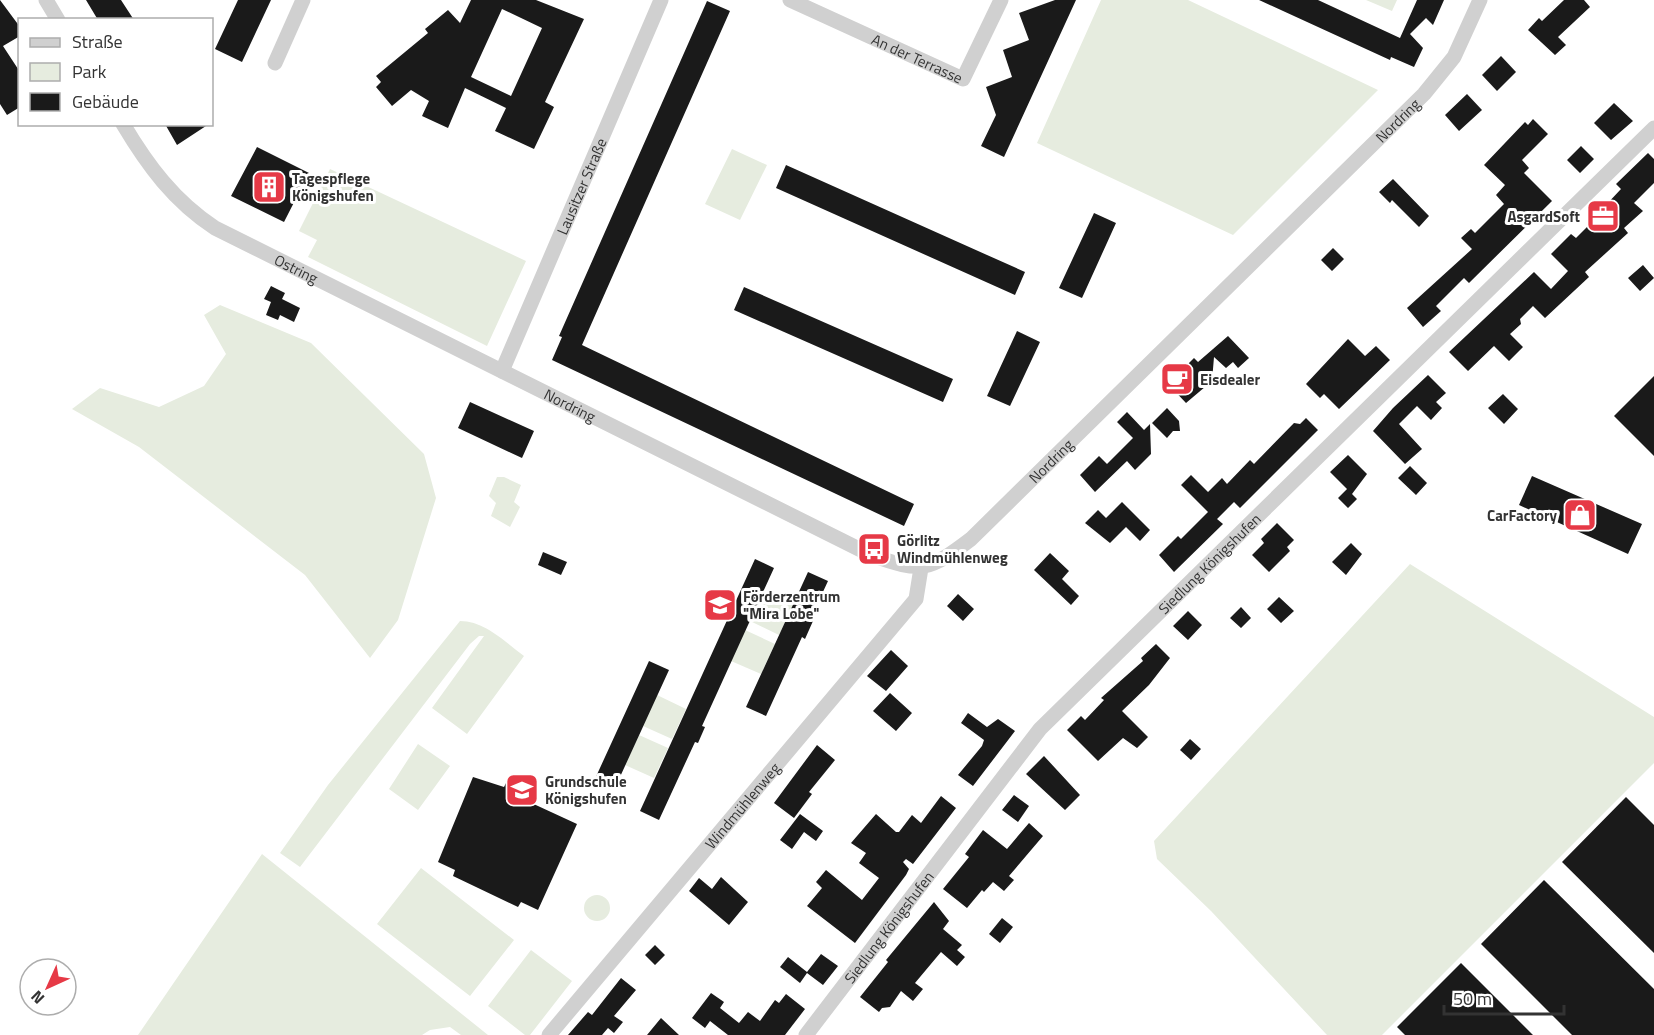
<svg xmlns="http://www.w3.org/2000/svg" width="1654" height="1035" font-family="'Titillium Web',sans-serif">
<rect width="100%" height="100%" fill="#fff"/>
<path fill="#e6ecdf" d="M1101,0H1188L1378,90L1233,235L1037,143Z
M1366,0H1397L1392,11Z
M732,149L767,165L740,220L705,204Z
M330,169L526,261L487,346L308,257L317,240L299,231Z
M220,305L311,343L424,454L436,498L398,620L370,658L305,575L139,447L72,409L100,388L159,407L204,386L226,354L204,315Z
M497,477H504L521,485L514,502L520,507L510,527L491,516L496,503L489,496Z
M1410,564L1654,717V763L1382,1035H1327L1211,911L1157,859L1154,841Z
M764,591L793,605L779,635L750,621Z
M460,621C485,621 505,642 524,656L467,734L432,708L484,636H479L470,644L300,867L280,853L328,785Z
M745,630L775,644L761,674L731,661Z
M657,695L686,709L672,739L643,726Z
M639,735L668,748L654,778L625,765Z
M418,744L450,766L418,810L389,789Z
M262,854L488,1035H461L450,1027L430,1030L422,1035H138Z
M421,868L514,940L470,996L377,924Z
M584 908a13 13 0 1 1 26 0a13 13 0 1 1-26 0Z
M531,950L572,981L530,1035H525L488,1006Z"/>
<path fill="#1a1a1a" fill-rule="evenodd" d="M0,0L20,27V36L3,46L20,72V107L7,115L0,104Z
M86,0H121L134,20H98Z
M238,0H271L242,62L215,49Z
M471,0H536L584,19L545,102L554,107L534,149L495,131L506,108L465,88L448,128L422,116L429,101L411,90L392,106L376,87L381,82L376,76L428,33L425,29L448,10L460,23ZM502,9L542,28L511,96L471,77Z
M1055,0H1076L1004,157L981,146L996,115L986,87L1012,77L1003,50L1029,40L1019,13Z
M1259,0H1318L1400,38L1417,0H1444L1433,25L1426,18L1410,34L1423,48L1414,67L1391,57L1390,60Z
M1564,0H1584L1590,7L1558,37L1566,45L1555,55L1528,30L1539,18L1542,21Z
M707,1L730,11L582,345L914,504L904,526L552,360L562,337L559,336Z
M1501,56L1516,72L1497,91L1482,75Z
M1467,94L1482,110L1459,131L1445,115Z
M1614,103L1633,121L1611,140L1594,123Z
M1533,119L1548,134L1522,160L1529,168L1524,173L1552,201L1469,283L1464,278L1436,306L1441,311L1423,327L1407,308L1472,249L1461,238L1471,229L1475,233L1504,204L1496,195L1505,185L1484,165L1525,122L1528,125Z
M165,124H209L177,145Z
M1581,146L1594,159L1580,173L1567,160Z
M257,147L309,173L284,222L231,196Z
M1648,153L1654,159V183L1634,203L1643,211L1624,228L1628,233L1585,272L1589,277L1545,318L1533,306L1520,319L1521,324L1510,334L1523,347L1509,361L1494,346L1468,371L1449,352L1534,272L1551,289L1568,271L1551,254L1571,234L1576,238L1606,208L1605,206L1621,189L1616,184Z
M786,165L1025,272L1015,295L776,188Z
M1393,179L1429,216L1419,227L1392,200L1390,203L1379,192Z
M1094,213L1116,223L1082,298L1059,288Z
M1333,248L1344,259L1332,271L1321,260Z
M1643,265L1654,278L1640,291L1628,278Z
M271,286L285,293L282,299L300,308L294,322L280,315L278,320L266,315L271,302L264,299Z
M744,287L953,379L943,402L734,310Z
M1017,331L1040,342L1010,406L987,396Z
M1228,336L1249,358L1238,368L1233,362L1226,368L1214,357L1212,381L1186,403L1168,384L1194,358L1198,362Z
M1348,339L1365,356L1376,346L1390,360L1339,409L1324,394L1320,398L1306,384Z
M1428,375L1446,393L1436,402L1442,408L1431,420L1417,406L1399,424L1422,449L1405,464L1373,431L1393,408Z
M1654,376V456L1614,416Z
M1503,394L1518,409L1504,424L1488,408Z
M470,402L534,431L522,458L458,428Z
M1167,408L1179,421L1180,431H1173L1167,438L1152,423Z
M1127,412L1144,430L1150,424L1151,454L1135,470L1127,461L1095,492L1080,475L1099,456L1107,464L1133,438L1117,422Z
M1306,418L1318,430L1240,508L1234,502L1217,519L1223,524L1174,572L1159,555L1178,536L1181,539L1208,512L1181,485L1191,475L1208,492L1222,478L1227,484L1250,460L1254,464L1294,423L1300,424Z
M1348,455L1367,474L1352,494L1357,499L1348,508L1338,498L1347,489L1349,491L1330,472Z
M1410,466L1427,483L1416,495L1398,478Z
M1532,476L1642,524L1628,554L1519,505Z
M1122,502L1150,530L1140,541L1126,527L1110,543L1085,523L1098,510L1106,518Z
M1277,523L1294,540L1287,547L1290,551L1269,572L1252,555L1264,543L1261,539Z
M1351,543L1362,554L1346,575L1332,562Z
M543,552L567,562L561,575L538,565Z
M1050,553L1069,571L1062,579L1079,596L1071,605L1034,570Z
M755,559L774,568L702,726L705,727L698,743L695,742L659,820L640,811Z
M808,572L828,581L810,620L813,621L805,639L802,637L766,716L746,707Z
M958,594L974,609L963,621L947,606Z
M1279,597L1294,611L1281,623L1267,609Z
M1241,607L1251,618L1241,628L1230,618Z
M1188,611L1202,625L1188,640L1173,626Z
M1156,644L1170,658L1149,685L1122,711L1148,737L1137,748L1123,738L1098,761L1067,730L1081,716L1085,720L1104,700L1101,698L1143,661L1141,658Z
M891,650L908,666L886,691L867,676Z
M649,661L669,670L614,790L594,781Z
M890,693L912,713L896,731L873,711Z
M968,713L987,727L998,719L1015,731L973,786L958,775L982,746L984,740L961,723Z
M1190,739L1201,749L1191,760L1180,750Z
M817,745L835,760L809,792L812,794L794,818L774,803Z
M1044,756L1080,795L1065,810L1026,774Z
M510,775L531,786L525,800L577,824L538,910L521,902L518,907L453,876L455,870L438,862L473,777L504,787Z
M1014,795L1029,806L1018,822L1002,810Z
M941,796L956,808L913,864L906,859L903,862L909,869L906,875L855,943L807,906L822,888L816,882L826,870L862,900L879,878L859,863L866,853L851,843L876,814L896,832H899L912,815L921,823Z
M1626,797L1654,825V953L1562,862Z
M800,814L823,831L816,841L804,832L792,849L780,840Z
M1029,823L1043,836L1009,876L1014,880L1004,891L993,882L984,892L982,890L967,908L943,889L969,857L965,854L983,830L1007,849Z
M721,877L748,902L729,925L689,891L699,878L712,889Z
M1544,880L1654,989V1035H1572L1481,944Z
M934,902L949,921L943,929L962,945L957,950L965,957L957,966L941,952L915,983L923,989L913,1001L901,991L890,1007L882,1008L879,1012L860,997L888,962L886,960Z
M1002,918L1013,927L1000,943L989,934Z
M655,945L665,955L655,965L645,955Z
M821,954L838,966L823,985L807,973L800,983L780,967L788,957L807,972Z
M1461,963L1533,1035H1405L1397,1027Z
M621,978L636,990L614,1016L623,1022L614,1033L608,1028L602,1035H568L588,1012L592,1015Z
M711,993L724,1002L720,1008L739,1023L748,1012L760,1021L775,1000L779,1003L786,994L805,1009L785,1035H728L710,1021L705,1028L692,1018Z
M661,1018L679,1035H647Z"/>
<g fill="none" stroke-linecap="round" stroke-linejoin="round">
<g stroke="#d0d0d0" stroke-width="15">
<path d="M46,0L58,20"/>
<path id="s1" d="M790,0L963,79L1001,0"/>
<path d="M275,63L303,0"/>
<path id="s2" d="M123,124C148,166 174,201 215,228L871,555C922,573 929,571 971,539L1424,94L1454,57L1480,0"/>
<path id="s3" d="M502,371L661,0"/>
<path id="s4" d="M549,1035L916,599L921,568"/>
<path id="s5" d="M806,1035L1040,729L1654,128"/>
</g>
</g>
<defs>
<g id="building-square" transform="scale(1.725)"><rect x="-9" y="-9" width="18" height="18" rx="4" fill="#e63946" stroke="#fff"/><path d="M-4-6H4V6H1V3H-1V6H-4ZM-2.5-4.3h1.7v1.8h-1.7ZM.8-4.3h1.7v1.8H.8ZM-2.5-1h1.7V.8h-1.7ZM.8-1h1.7V.8H.8Z" fill="#fff"/></g>
<g id="office-square" transform="scale(1.725)"><rect x="-9" y="-9" width="18" height="18" rx="4" fill="#e63946" stroke="#fff"/><path d="M-6-3h4V-5.5h4V-3h4V5H-6ZM-1-4.5V-3h2v-1.5ZM-6 0V1H6V0Z" fill="#fff"/></g>
<g id="cafe-square" transform="scale(1.725)"><rect x="-9" y="-9" width="18" height="18" rx="4" fill="#e63946" stroke="#fff"/><path d="M-5.5-4.5H6V0H3Q3 3.5 0 3.5H-2.5Q-5.5 3.5-5.5 0ZM3-3.2v2h1.7v-2ZM-6 4.5H4V6H-6Z" fill="#fff"/></g>
<g id="shop-square" transform="scale(1.725)"><rect x="-9" y="-9" width="18" height="18" rx="4" fill="#e63946" stroke="#fff"/><path d="M-5-2.5h2.3a2.7 3.5 0 0 1 5.4 0H5L5.5 6h-11ZM-1.5-2.5h3a1.5 2.3 0 0 0-3 0Z" fill="#fff"/></g>
<g id="bus-square" transform="scale(1.725)"><rect x="-9" y="-9" width="18" height="18" rx="4" fill="#e63946" stroke="#fff"/><path d="M-5-6H5V4H4V6H2V4H-2V6H-4V4H-5ZM-3.5-4V0h7V-4ZM-3.5 1.2v1.5H-2V1.2ZM2 1.2v1.5H3.5V1.2Z" fill="#fff"/></g>
<g id="school-square" transform="scale(1.725)"><rect x="-9" y="-9" width="18" height="18" rx="4" fill="#e63946" stroke="#fff"/><path d="M0-5L7-2L0 1L-7-2ZM-4 1L0 2.5L4 1V4Q0 6-4 4Z" fill="#fff"/></g>
</defs>
<g fill-rule="evenodd">
<use href="#building-square" x="269" y="187"/>
<use href="#office-square" x="1603" y="216"/>
<use href="#cafe-square" x="1177" y="379"/>
<use href="#shop-square" x="1580" y="515"/>
<use href="#bus-square" x="874" y="549"/>
<use href="#school-square" x="720" y="605"/>
<use href="#school-square" x="522" y="790"/>
</g>
<g text-anchor="middle" dominant-baseline="central" stroke-width="6" stroke-linejoin="round" paint-order="stroke">
<g font-size="15" fill="#333" stroke="#fff">
<text stroke="none"><textPath href="#s1" startOffset="140">An der Terrasse</textPath></text>
<text stroke="none"><textPath href="#s2" startOffset="1580">Nordring</textPath></text>
<text stroke="none"><textPath href="#s3" startOffset="201">Lausitzer Straße</textPath></text>
<text stroke="none"><textPath href="#s2" startOffset="231">Ostring</textPath></text>
<text stroke="none"><textPath href="#s2" startOffset="537">Nordring</textPath></text>
<text stroke="none"><textPath href="#s2" startOffset="1094">Nordring</textPath></text>
<text stroke="none"><textPath href="#s5" startOffset="622">Siedlung Königshufen</textPath></text>
<text stroke="none"><textPath href="#s4" startOffset="300">Windmühlenweg</textPath></text>
<text stroke="none"><textPath href="#s5" startOffset="136">Siedlung Königshufen</textPath></text>
</g>
<g font-size="15" font-weight="bold" fill="#333" stroke="#fff" text-anchor="start">
<text x="292" y="178">Tagespflege<tspan x="292" dy="17">Königshufen</tspan></text>
<text x="1580" y="216" text-anchor="end">AsgardSoft</text>
<text x="1200" y="379">Eisdealer</text>
<text x="1557" y="515" text-anchor="end">CarFactory</text>
<text x="897" y="540">Görlitz<tspan x="897" dy="17">Windmühlenweg</tspan></text>
<text x="743" y="596">Förderzentrum<tspan x="743" dy="17">"Mira Lobe"</tspan></text>
<text x="545" y="781">Grundschule<tspan x="545" dy="17">Königshufen</tspan></text>
</g>
</g>
<rect x="18" y="18" width="195" height="108" fill="#ffffff" stroke="#adadad" stroke-width="1.5"/>
<rect x="30" y="38" width="30" height="9" fill="#d0d0d0" stroke="#adadad" stroke-width="1.5"/>
<text x="72" y="48" font-size="18" fill="#333333">Straße</text>
<rect x="30" y="63" width="30" height="18" fill="#e6ecdf" stroke="#adadad" stroke-width="1.5"/>
<text x="72" y="78" font-size="18" fill="#333333">Park</text>
<rect x="30" y="93" width="30" height="18" fill="#1a1a1a" stroke="#adadad" stroke-width="1.5"/>
<text x="72" y="108" font-size="18" fill="#333333">Gebäude</text>
<g transform="translate(48 987) rotate(225)"><circle r="28" fill="#ffffff" stroke="#adadad" stroke-width="1.5"/>
<path d="M0-4.5L10 22L0 15L-10 22Z" fill="#e63946"/>
<text y="-9" font-size="16" font-weight="bold" text-anchor="middle" fill="#333333">N</text>
</g>
<path d="M1444 1005v9h120v-9" fill="none" stroke="#333333" stroke-width="3"/>
<text x="1453" y="1005" font-size="18" fill="#333333" stroke="#ffffff" stroke-width="4.5" paint-order="stroke">50 m</text>
</svg>
